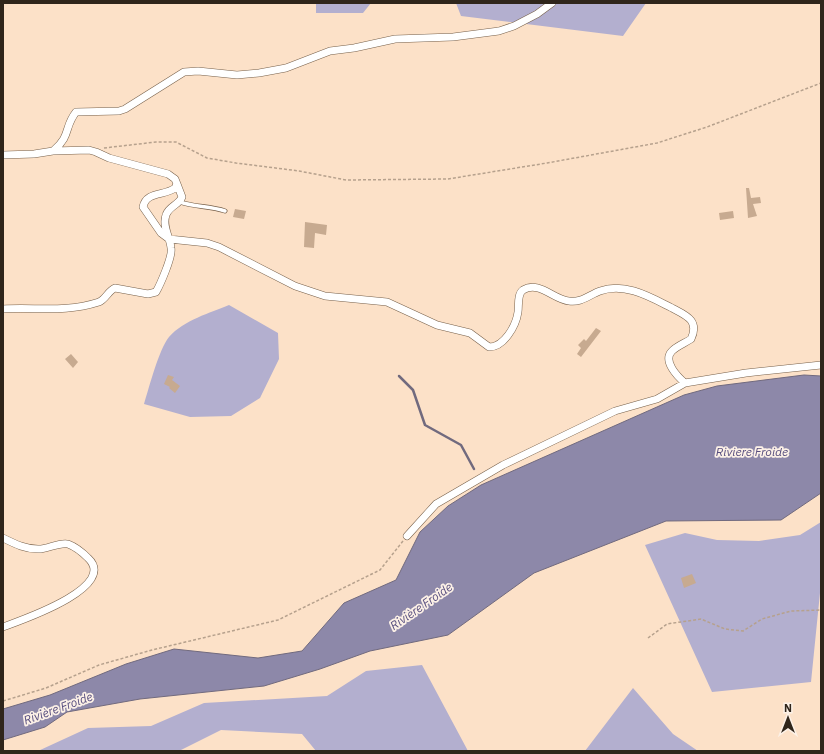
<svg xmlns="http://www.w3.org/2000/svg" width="824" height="754" font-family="'IBM Plex Sans',sans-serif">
<rect width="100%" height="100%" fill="#fce1c8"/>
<path fill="#b3afcf" d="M316,3H371L363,13H316Z
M456,3H646L623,36L461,16Z
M229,305L278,333L279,359L260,398L231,416L190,417L144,404C149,388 159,349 169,337C184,320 210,313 229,305Z
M821,522V583L811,682L712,692L645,545L685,533L717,540L759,541L800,535Z
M422,665L468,751H316L302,734L221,730L179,751H38L88,728L151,726L204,703L327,696L366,671Z
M633,688L673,734L698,751H585Z"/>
<path fill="#8d88a9" stroke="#716a7e" d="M804,375L821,376V493L781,520L666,521L534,573L448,635L370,651L320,669L264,686L140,699L67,712L45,727L3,740V709L50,695L126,664L174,649L258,658L302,651L344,603L396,580L420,532L448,506L481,485L684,395L717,386Z"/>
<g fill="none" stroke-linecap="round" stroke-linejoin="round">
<path stroke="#716a7e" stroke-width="2.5" d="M399,376L413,390L425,425L461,445L474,469"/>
</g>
<path fill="#c7aa90" d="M746,188H749L751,198L760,197L761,203L753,204L757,216L748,218Z
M235,209L246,211L244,219L233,217Z
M733,211L734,218L720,220L719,213Z
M305,222L327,225L326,235L315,233L314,248L304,247Z
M596,328L601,331L581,357L577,354L581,348L578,345L584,339L586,341Z
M71,354L78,362L73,368L65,359Z
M168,375L174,377L172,380L180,386L175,393L169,388L170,387L164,384Z
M692,574L696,583L684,588L681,578Z"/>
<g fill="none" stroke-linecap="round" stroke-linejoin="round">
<g stroke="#77604a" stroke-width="5">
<path id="service" d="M180,202C194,207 210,206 225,211"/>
</g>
<g stroke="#77604a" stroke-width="8">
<path id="minor" d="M54,150C71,136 64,127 76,112L119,111L125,109L184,72L198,71L237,75L259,73L286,68L330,51L354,48L395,39L453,37L499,31L514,26L537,14L552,3
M3,155L34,154L53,151L89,150L96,152L109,158L168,174L175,179L177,184L175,188C165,196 146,191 143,207L161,233L169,239L207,243L219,247L295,286L325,296L387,302L437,325L470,333L489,347C504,347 516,326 518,312C519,306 517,294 523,290C539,280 554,300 569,301C581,303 589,295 600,291C625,282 650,297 672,308C685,315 700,320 691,339C685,343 677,346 672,351C662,361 678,377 685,383
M3,309C37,307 65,313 99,302C106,299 108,291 115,288L148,294L156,292C160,285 173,256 171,248C170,237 162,226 166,215C169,206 179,205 182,197L177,184
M407,536L436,504L503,465L615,411L657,399L685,383L746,373L821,365
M3,538C15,544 27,550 41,549C49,548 61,542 68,544C76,547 82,552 88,558C119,587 22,620 3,627"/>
</g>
<path stroke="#b6a18d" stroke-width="1.5" stroke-dasharray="3 2" stroke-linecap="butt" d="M104,148L156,142H176L207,158L236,163L299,171L346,180L448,179L547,163L657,143L707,127L821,83
M648,638L667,624L701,619L725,629L743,631L762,619L791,611L821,610
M3,701L46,688L99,665L152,650L278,620L380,570L403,541"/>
<use href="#service" stroke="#fff" stroke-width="3.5"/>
<use href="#minor" stroke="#fff" stroke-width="7"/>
</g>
<g text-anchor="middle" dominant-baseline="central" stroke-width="3.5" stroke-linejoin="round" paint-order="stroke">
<g font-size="12" font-style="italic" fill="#574e7f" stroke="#fcf1e7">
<text x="752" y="451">Riviere Froide</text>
<text transform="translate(421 606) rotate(-35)">Rivière Froide</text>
<text transform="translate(58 708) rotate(-20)">Rivière Froide</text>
</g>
</g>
<rect width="824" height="754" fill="none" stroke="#2f251b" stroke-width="8"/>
<g transform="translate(788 718)" stroke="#fcf1e7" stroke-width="3" paint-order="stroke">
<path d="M0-3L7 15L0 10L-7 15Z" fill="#2f251b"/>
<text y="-6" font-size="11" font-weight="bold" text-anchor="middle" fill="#2f251b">N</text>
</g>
</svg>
